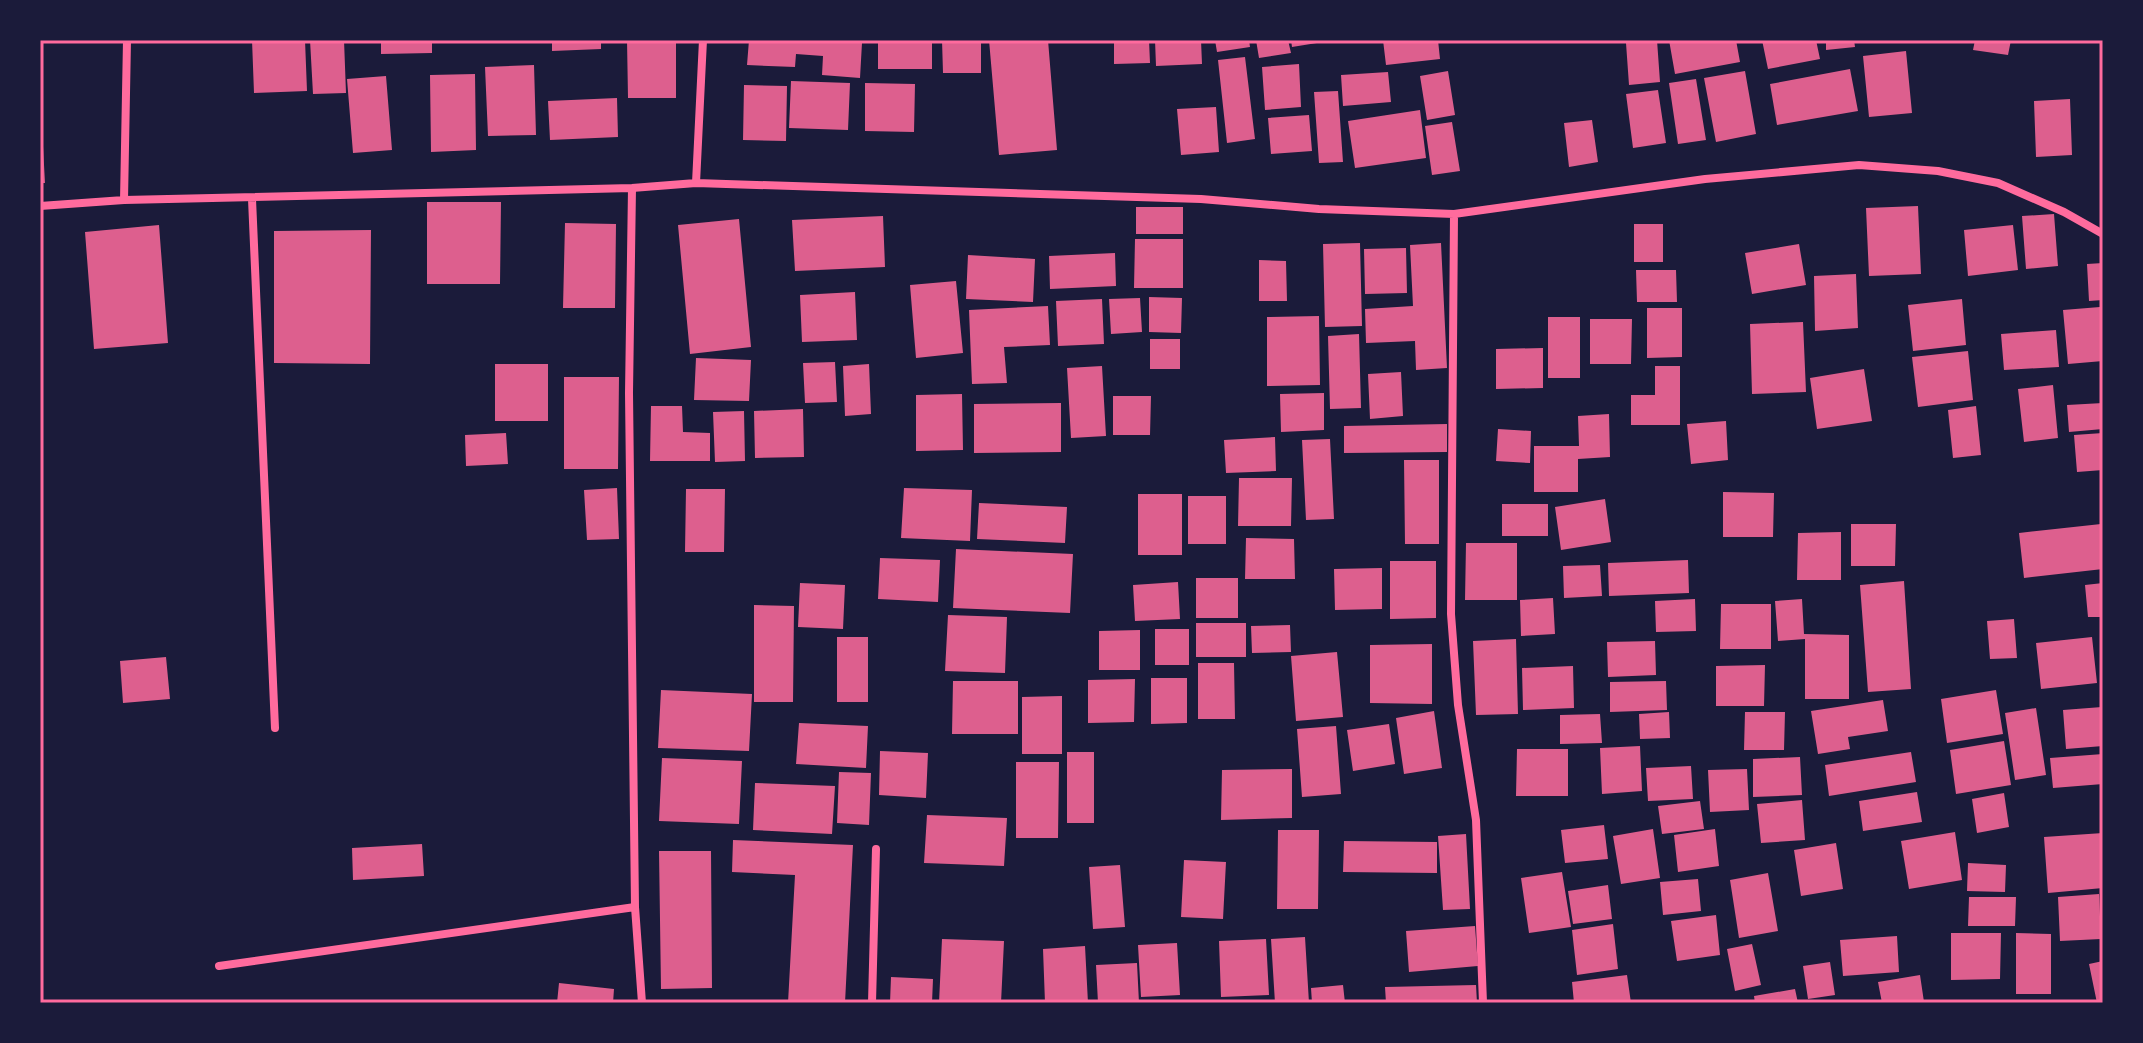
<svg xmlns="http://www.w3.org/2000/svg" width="2143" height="1043" font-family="'Fira Sans Condensed',sans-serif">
<rect width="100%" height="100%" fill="#1b1b3a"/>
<path fill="#dd5f8e" d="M252,40H305L307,91L254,93Z
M310,40H344L346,93L313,94Z
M381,40H432V53L381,54Z
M552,40H601V49L552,51Z
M627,40H676V98H628Z
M749,40L862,43L860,78L822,75L823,56L796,54L795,67L747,65Z
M878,40H932V69H878Z
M942,40H981V73H943Z
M989,40H1048L1057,150L999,155Z
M1114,40H1149L1150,63L1114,64Z
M1155,40H1201L1202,64L1156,66Z
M1215,40H1249L1250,47L1217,52Z
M1256,40H1288L1291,53L1259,58Z
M1291,40H1323V42L1292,47Z
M1383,40H1438L1440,59L1386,65Z
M1657,40L1660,82L1629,85L1626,43Z
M1669,40H1736L1740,62L1675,74Z
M1762,40H1816L1820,59L1768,69Z
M1826,40H1854L1855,47L1826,50Z
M1975,40H2011L2008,55L1973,50Z
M1906,51L1912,113L1869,117L1863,56Z
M1245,57L1255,139L1227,143L1218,60Z
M1299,64L1301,107L1265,110L1262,67Z
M534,65L536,135L488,136L485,67Z
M1850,69L1858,111L1777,125L1770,84Z
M1448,71L1455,115L1427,120L1420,76Z
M1745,71L1756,134L1716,142L1704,78Z
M1388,72L1391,102L1343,106L1341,75Z
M475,74L476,150L431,152L430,75Z
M386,76L392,150L353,153L347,79Z
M1696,79L1706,140L1678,144L1669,83Z
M791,81L850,83L848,130L789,128Z
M865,83L915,84L914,132L865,131Z
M744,85L787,86L786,141L743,140Z
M1658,90L1666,143L1633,148L1626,94Z
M1338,91L1343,162L1319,163L1314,92Z
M617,98L618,137L550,140L548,101Z
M2070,99L2072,155L2036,157L2034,101Z
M1216,107L1219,152L1181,155L1177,109Z
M1420,110L1426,158L1355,168L1348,121Z
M1309,115L1312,151L1271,154L1268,118Z
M1592,120L1598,162L1569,167L1564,123Z
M1452,122L1460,171L1432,175L1425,126Z
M40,128H42L45,183H40Z
M427,202H501L500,284H427Z
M1918,206L1921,274L1869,276L1866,208Z
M1136,207H1183V234H1136Z
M2054,214L2058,266L2026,269L2022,216Z
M883,216L885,267L795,271L792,220Z
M739,219L751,347L690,354L678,225Z
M565,223L616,224L615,308H563Z
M1634,224H1663V262H1634Z
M159,225L168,343L94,349L85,232Z
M2013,225L2018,270L1968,276L1964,230Z
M371,230L370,364L274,363V231Z
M1135,239H1183V288H1134Z
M1360,243L1362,326L1325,327L1323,244Z
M1441,243L1447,368L1416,370L1415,341L1366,343L1365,309L1413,306L1410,245Z
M1799,244L1806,285L1752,294L1745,253Z
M1406,248L1407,293L1365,294L1364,249Z
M1115,253L1116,286L1050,289L1049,256Z
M968,255L1035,259L1033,302L966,299Z
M1259,260L1286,261L1287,301H1259Z
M2103,263V300L2089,301L2087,264Z
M1636,270H1676L1677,302H1637Z
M1856,274L1858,328L1815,331L1814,276Z
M956,281L963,353L916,358L910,285Z
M855,292L857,340L802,342L800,295Z
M1149,297L1182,298L1181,333L1149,332Z
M1140,298L1142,332L1111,334L1109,299Z
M1102,299L1104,344L1058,346L1056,301Z
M1962,299L1966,345L1913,351L1908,305Z
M1048,306L1050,345L1004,347L1007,383L972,384L969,310Z
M2100,307L2103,361L2068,364L2063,310Z
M1647,308H1682V357L1647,358Z
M1319,316L1320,385L1267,386V317Z
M1548,317H1580V378H1548Z
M1590,319H1632L1631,364H1590Z
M1803,322L1806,392L1752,394L1750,324Z
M2056,330L2059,367L2004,370L2001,334Z
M1359,334L1361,408L1330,409L1328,336Z
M1150,339H1180V369H1150Z
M1543,348V388L1496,389V349Z
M1968,351L1973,400L1918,407L1912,357Z
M696,358L751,360L749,401L694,400Z
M835,362L837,402L805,403L803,363Z
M495,364H548V421H495Z
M869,364L871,414L845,416L843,366Z
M1102,366L1106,436L1071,438L1067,368Z
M1655,366H1680V425H1631V395H1655Z
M1864,369L1872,421L1817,429L1810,378Z
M1401,372L1403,416L1370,419L1368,374Z
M564,377H619L618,469H564Z
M2053,385L2058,438L2024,442L2018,389Z
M1324,393V430L1281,432L1280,394Z
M962,394L963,450L916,451V395Z
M1113,396H1151L1150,435H1113Z
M1061,403V452L974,453V404Z
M2103,403V429L2069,432L2067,405Z
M651,406H682L683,432L710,433V461H650Z
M1976,406L1981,455L1953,458L1948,410Z
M803,409L804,457L755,458L754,411Z
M744,411L745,461L715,462L713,412Z
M1609,414L1610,457L1578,459V492H1534V446H1579L1578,416Z
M1726,421L1728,460L1691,464L1687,424Z
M1447,424V452L1344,453V426Z
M1498,429L1531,431L1530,463L1496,461Z
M506,433L508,464L466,466L465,435Z
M2103,433V470L2077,472L2074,435Z
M1275,437L1276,471L1226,473L1224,440Z
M1330,439L1334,519L1306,520L1302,440Z
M1404,460H1439V544H1405Z
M1239,478H1292L1291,526H1238Z
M617,488L619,539L587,540L584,490Z
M904,488L972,490L970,541L901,538Z
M686,489H725L724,552H685Z
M1723,492L1774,493L1773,537H1723Z
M1138,494H1182V555H1138Z
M1188,496H1226V544H1188Z
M1605,499L1611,542L1561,550L1555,507Z
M979,503L1067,507L1065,543L977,539Z
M1502,504H1548V536H1502Z
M1851,524H1896L1895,566H1851Z
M2101,524L2103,569L2024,578L2019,533Z
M1841,532V580H1797L1798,533Z
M1246,538L1294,539L1295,579H1245Z
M1466,543H1517V600H1465Z
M956,549L1073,554L1070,613L953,608Z
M880,558L940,560L938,602L878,599Z
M1688,560L1689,593L1609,596L1608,563Z
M1390,561H1436V618L1390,619Z
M1600,565L1602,596L1564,598L1563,566Z
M1382,568V609L1335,610L1334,569Z
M1196,578H1238V618H1196Z
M1904,581L1911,689L1868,692L1860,585Z
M1178,582L1180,619L1135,621L1133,585Z
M800,583L845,585L843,629L798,627Z
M2103,583V617H2088L2085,585Z
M1553,598L1555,634L1521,636L1520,600Z
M1695,599L1696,631L1656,632L1655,601Z
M1802,599L1804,634L1849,635V699H1805V639L1778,641L1775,601Z
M1721,604H1771V649H1720Z
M754,605L794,606L793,702H754Z
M948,615L1007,617L1005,673L945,671Z
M2014,619L2017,658L1990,659L1987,621Z
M1196,623H1246V657H1196Z
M1290,625L1291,652L1252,653L1251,626Z
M1155,629H1189V665H1155Z
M1140,630V670H1099V631Z
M837,637H868V702H837Z
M2092,637L2097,683L2041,689L2036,643Z
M1516,639L1518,714L1476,715L1473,641Z
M1655,641L1656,675L1608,677L1607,642Z
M1432,644V704L1370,703V645Z
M1337,652L1343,717L1296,721L1291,656Z
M166,657L170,699L123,703L120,661Z
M1198,663H1234L1235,719H1198Z
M1765,665L1764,706H1716V666Z
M1573,666L1574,708L1523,710L1522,668Z
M1151,678H1187V723L1151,724Z
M1135,679L1134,722L1088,723V680Z
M953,681H1018V734H952Z
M1666,681L1667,710L1610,712V682Z
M661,690L752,694L749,751L658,748Z
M1996,690L2003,734L1947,743L1941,699Z
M1062,696V754H1022V697Z
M1883,700L1888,731L1848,737L1850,749L1818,754L1811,711Z
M2102,707L2103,746L2066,749L2063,710Z
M2036,708L2046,775L2015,780L2005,713Z
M1434,711L1442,768L1404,774L1396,718Z
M1669,712L1670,738L1640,739L1639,714Z
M1745,712H1785L1784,750H1744Z
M1600,714L1602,743L1560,744V715Z
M799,723L868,726L866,768L796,764Z
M1389,724L1395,764L1353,771L1347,730Z
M1336,726L1341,794L1302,797L1297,729Z
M2004,741L2011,785L1956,794L1950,750Z
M1640,746L1642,791L1602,794L1600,748Z
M1517,749H1568V796H1516Z
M880,751L928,753L926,798L879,795Z
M1067,752H1094V823H1067Z
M1911,752L1916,782L1829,796L1825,765Z
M2103,754V784L2053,788L2050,758Z
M1800,757L1802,795L1753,797V759Z
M662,758L742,761L739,824L659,821Z
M1016,762H1059L1058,838H1016Z
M1691,766L1693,799L1648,801L1646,768Z
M1292,769V818L1221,820L1222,770Z
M1747,769L1749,810L1710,812L1708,770Z
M839,772L871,773L869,825L837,823Z
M755,783L835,786L832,834L753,830Z
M1917,792L1922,822L1863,831L1859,801Z
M2004,793L2009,827L1977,833L1972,799Z
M1802,800L1805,840L1761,843L1757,804Z
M1700,801L1704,829L1662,834L1658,806Z
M927,815L1007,818L1004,866L924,863Z
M1604,825L1608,859L1565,863L1561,830Z
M1653,829L1660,878L1621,884L1613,836Z
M1715,829L1719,866L1678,872L1674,835Z
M1278,830H1319L1318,909H1277Z
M1955,832L1962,880L1909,889L1901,841Z
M2103,833V888L2048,893L2044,837Z
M1466,834L1470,909L1443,910L1438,836Z
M733,840L853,845L845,1003H788L795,875L732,872Z
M1344,841L1437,842V873L1343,872Z
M1836,843L1843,889L1801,896L1794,850Z
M422,844L424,876L353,880L352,848Z
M659,851H711L712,988L661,989Z
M1184,860L1226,862L1223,919L1181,917Z
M1968,863L2006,865L2005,892L1967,891Z
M1120,865L1125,927L1093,929L1089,867Z
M1562,872L1571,927L1529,933L1521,878Z
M1768,873L1778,931L1739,938L1730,880Z
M1698,879L1701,911L1663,915L1660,882Z
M1608,885L1612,919L1573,924L1568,891Z
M2099,894L2101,939L2060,941L2058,897Z
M1969,897H2016L2015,926H1968Z
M1716,915L1720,955L1677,961L1671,921Z
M1613,924L1618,969L1577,975L1572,930Z
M1475,926L1478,966L1409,972L1406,931Z
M1951,933H2001L2000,979L1951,980Z
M2016,933L2051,934V994H2016Z
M1897,936L1899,972L1843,976L1840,940Z
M1305,937L1309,1003H1275L1271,939Z
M942,939L1004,941L1001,1003H939Z
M1266,939L1269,995L1221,997L1219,941Z
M1177,943L1180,995L1141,997L1138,945Z
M1752,944L1761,985L1735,991L1727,949Z
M1085,946L1088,1003H1045L1043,949Z
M2103,961V1003H2097L2089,964Z
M1830,962L1835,995L1808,999L1803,966Z
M1137,963L1139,1003H1098L1096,965Z
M1627,975L1631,1003H1574L1572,982Z
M1920,975L1924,1002L1882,1003L1878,982Z
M891,977L933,979L932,1003H890Z
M559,983L614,989L613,1003H557Z
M1343,985L1345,1003H1312L1311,988Z
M1476,985L1477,1003H1386L1385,987Z
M1795,989L1798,1003H1755L1754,996Z"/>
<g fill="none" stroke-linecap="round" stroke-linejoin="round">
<path stroke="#ff6b9d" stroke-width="8" d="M696,183L703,40
M632,188L629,393L635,907L642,1003
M252,199L275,728
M124,200L127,40
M40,206L124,200L632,188L696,183L1201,199L1319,209L1454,214L1705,179L1859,165L1938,171L1998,183L2064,212L2103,234
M1454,214L1451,614L1458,705L1476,820L1483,1003
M219,966L635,907
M872,1003L876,849"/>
</g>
<rect width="2143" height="1043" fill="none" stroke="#1b1b3a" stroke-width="84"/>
<rect x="42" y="42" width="2059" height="959" fill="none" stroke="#ff6b9d" stroke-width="3"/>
</svg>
